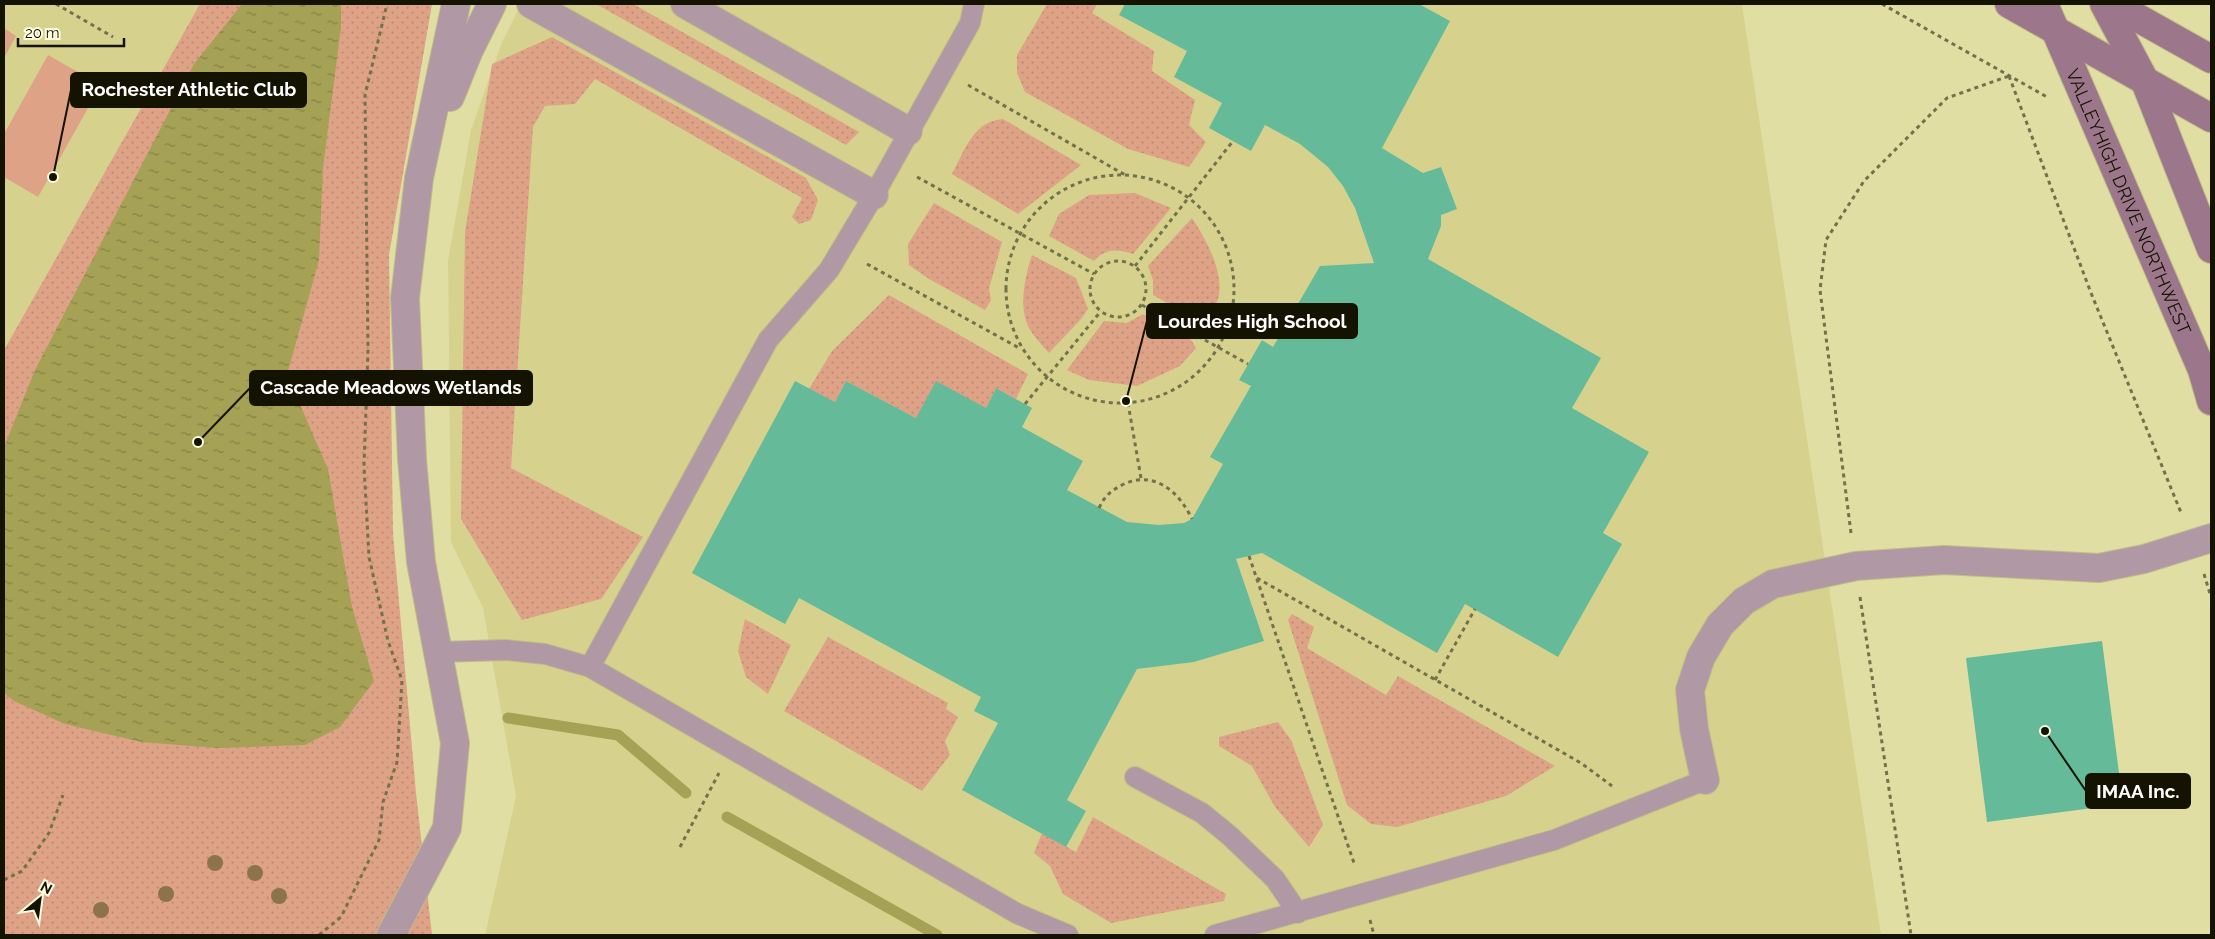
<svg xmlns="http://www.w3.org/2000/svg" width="2215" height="939" font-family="Raleway,sans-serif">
<defs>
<pattern id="grass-dots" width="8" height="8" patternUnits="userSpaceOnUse" patternTransform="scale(1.25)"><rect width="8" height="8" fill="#dea286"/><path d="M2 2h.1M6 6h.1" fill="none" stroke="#be8a72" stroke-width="1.8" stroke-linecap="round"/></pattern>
<pattern id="water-ripples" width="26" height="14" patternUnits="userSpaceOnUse" patternTransform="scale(1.25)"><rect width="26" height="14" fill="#a5a155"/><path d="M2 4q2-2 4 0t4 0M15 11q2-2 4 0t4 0" fill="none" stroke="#858244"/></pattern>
</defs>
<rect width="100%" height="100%" fill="#e0dea2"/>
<path fill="#d6d28e" d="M4,4H200L4,350Z
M521,4H1742L1881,935H485L516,796L483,608L451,542L448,261L471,130L502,42Z"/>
<path fill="url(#grass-dots)" d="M200,4H432L389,255L393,534L416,793L432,935H4V350Z
M596,4H633L859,132L846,145Z
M1047,4H1097L1092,13L1154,51L1152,71L1195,100L1189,125L1206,142L1189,167L1128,149L1025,92L1017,73V55Z
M552,37L806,178L818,200L811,220L799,224L792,217L802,198L595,79L575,104L545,106L533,127L511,468L643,537L601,599L522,620L461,519L465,232L492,64Z
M1003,119L1081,165L1018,214L952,174C965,150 973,121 1003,119Z
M1135,193L1171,208L1133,254C1117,249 1106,248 1094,261L1049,236L1059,214L1089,195Z
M934,203L1002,242L989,289L991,300L985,310L929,279L909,265L908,244Z
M1192,218C1206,239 1225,273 1218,299C1215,307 1208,316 1204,324L1153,295V280L1148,266Z
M1032,255L1076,278L1088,309L1081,319L1049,353C1043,346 1034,337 1029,328C1018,307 1025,277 1032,255Z
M889,295L1028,374L1016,399L996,388L986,408L916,418L846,381L835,402L809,389L832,351Z
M1143,314L1191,340L1196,348L1180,366L1137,386L1089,380L1067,370L1104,321L1127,323Z
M1292,614L1314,627L1307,648L1386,695L1398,676L1555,766L1506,796L1397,827L1371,824L1347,805L1288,620Z
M745,619L791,645L768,694L746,677L738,651Z
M828,637L948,703L946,709L958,717L945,741L950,755L922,791L784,711Z
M1278,722L1291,740L1323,825L1309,847L1275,807L1252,766L1219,746V737Z
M1093,817L1226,894L1224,901L1111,923L1063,894L1050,866L1034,853L1042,833L1076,852Z"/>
<path fill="#dea286" d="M4,28L16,36L4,58Z
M48,55L101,85L38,197L4,177V134Z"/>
<path fill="url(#water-ripples)" d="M242,4H341V27L323,168L319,260L287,375L328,469L352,607L374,681L340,727L305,745L217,748L141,742L65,724L14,701L4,693V447L35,370L194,64Z"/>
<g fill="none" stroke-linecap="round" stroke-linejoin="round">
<path stroke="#a5a155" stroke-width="11" d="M508,718L618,735L686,793
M727,817L937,935"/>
</g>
<path fill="#65bb99" d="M1125,4H1419L1450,21L1382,148L1423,173L1441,167L1457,209L1441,215V226L1428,259L1601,358L1572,408L1649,452L1603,533L1622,544L1558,657L1465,604L1437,653L1262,553L1236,559L1264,641L1194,662L1137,669L1067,800L1086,811L1066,847L962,790L998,723L974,711L981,697L799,598L785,624L692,573L795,381L835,402L846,381L916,418L936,381L986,408L996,388L1032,408L1022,427L1083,461L1067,490L1127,522L1159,525L1184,523L1192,519L1223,464L1210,457L1251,386L1239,380L1262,340L1273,347L1320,266L1374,263L1355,208L1343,186L1328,167L1300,144L1265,125L1251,151L1209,128L1222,103L1174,77L1187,51L1119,15Z
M2102,641L2123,804L1987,822L1966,658Z"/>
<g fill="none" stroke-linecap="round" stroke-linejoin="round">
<g stroke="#bfbd88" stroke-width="22">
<path id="service" d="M438,652L506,650L545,654L590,667L1018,914L1068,935
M590,667L768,340L829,270L874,195L970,23L974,4
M1135,777L1202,813L1230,836L1275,879L1298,913
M1215,935L1554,840L1705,780"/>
</g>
<g stroke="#bfbd88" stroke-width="30">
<path id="minor" d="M531,4L874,195
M685,4L908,131
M450,97L469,50L492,4
M1705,780L1694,729L1690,690L1701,657L1720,625L1744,601L1773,584L1856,566L1944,560L2099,568L2144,559L2211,538
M391,935L447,828L455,743L421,562L412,459L405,298L419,178L456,4"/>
</g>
<g stroke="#bfbd88" stroke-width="30">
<g id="secondary">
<path d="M2009,4L2211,118"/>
<path id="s1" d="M2044,4L2202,370L2211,401"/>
<path d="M2104,4L2144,79L2211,249"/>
<path d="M2113,4L2211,59"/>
</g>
</g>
<path stroke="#73714c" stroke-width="3" stroke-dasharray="4 4" stroke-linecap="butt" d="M56,4L113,37
M1882,4L2047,97
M2009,76L2091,293L2182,515
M968,85L1127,176
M1006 289a114 114 0 1 1 228 0a114 114 0 1 1-228 0Z
M917,177L1094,274
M1090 289a28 28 0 1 1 56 0a28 28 0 1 1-56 0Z
M867,264L1021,349
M1135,266L1233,141
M1142,305L1248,364
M1128,403L1141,478
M1025,404L1101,311
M1099,508C1105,495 1112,490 1124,484C1155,470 1179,492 1192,519
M1851,533L1820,290L1826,240L1864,181L1947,98L2009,76
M1249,556L1355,866
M2204,574L2211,597
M1257,578L1581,763L1612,786
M1860,597L1911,935
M1435,680L1475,609
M680,847L719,773
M4,880L22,871L49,833L63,795
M1370,920L1374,935
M319,935L341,917L379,840L383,802L397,762L402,680L388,641L369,557L364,466L368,350L365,95L387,4"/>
<use href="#service" stroke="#b198a5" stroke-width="20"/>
<use href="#minor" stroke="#b198a5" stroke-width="28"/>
<use href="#secondary" stroke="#9c778b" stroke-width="28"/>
</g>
<g fill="#8c734b">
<circle cx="215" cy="863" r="8"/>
<circle cx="255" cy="873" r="8"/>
<circle cx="166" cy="894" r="8"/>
<circle cx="279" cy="896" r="8"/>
<circle cx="101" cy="910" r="8"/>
</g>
<g text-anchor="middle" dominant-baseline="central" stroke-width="5" stroke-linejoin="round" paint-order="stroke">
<g font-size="18" fill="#141200" stroke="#fefddf">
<text stroke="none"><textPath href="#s1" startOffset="215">VALLEYHIGH DRIVE NORTHWEST</textPath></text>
</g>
</g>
<path fill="none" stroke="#141200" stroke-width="2" d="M53 177L71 90M1126 401L1147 321M198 442L250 388M2045 731L2086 791"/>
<g fill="#141200" stroke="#fefddf" stroke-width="2">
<circle cx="53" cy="177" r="5"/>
<circle cx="1126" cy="401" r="5"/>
<circle cx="198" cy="442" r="5"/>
<circle cx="2045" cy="731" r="5"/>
</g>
<g fill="#141200" stroke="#141200" stroke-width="2">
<rect x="71" y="73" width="235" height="34" rx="5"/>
<rect x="1147" y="304" width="210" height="34" rx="5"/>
<rect x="250" y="371" width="282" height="34" rx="5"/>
<rect x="2086" y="774" width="104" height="34" rx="5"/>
</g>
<g font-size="19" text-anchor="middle" font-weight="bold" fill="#fff">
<text x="189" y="96">Rochester Athletic Club</text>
<text x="1252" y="328">Lourdes High School</text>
<text x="391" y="394">Cascade Meadows Wetlands</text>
<text x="2138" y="798">IMAA Inc.</text>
</g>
<rect width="2215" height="939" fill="none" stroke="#141200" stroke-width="10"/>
<g transform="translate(40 899) rotate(29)" stroke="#fefddf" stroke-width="4" paint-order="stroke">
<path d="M0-4L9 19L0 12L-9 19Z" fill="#141200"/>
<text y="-8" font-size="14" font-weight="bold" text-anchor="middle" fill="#141200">N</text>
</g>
<path d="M18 38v8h106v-8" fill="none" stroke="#141200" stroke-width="2.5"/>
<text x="25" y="38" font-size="15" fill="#141200" stroke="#fefddf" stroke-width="4" paint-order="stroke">20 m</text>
</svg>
